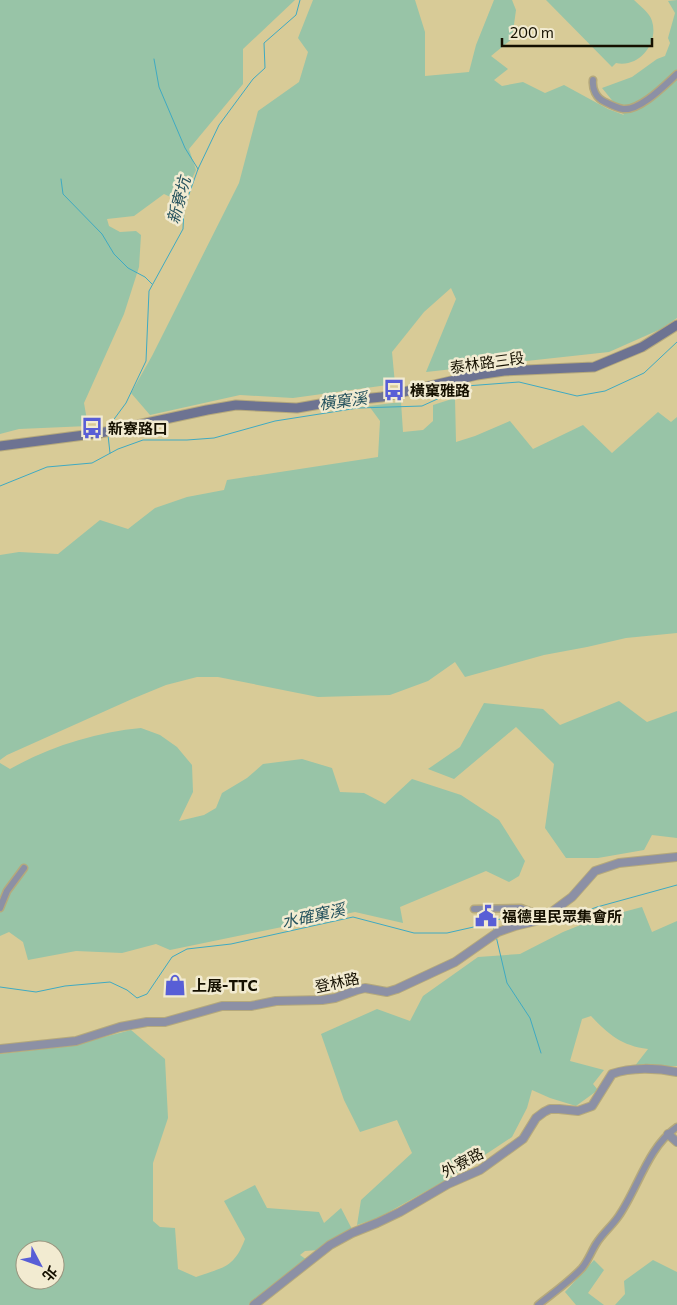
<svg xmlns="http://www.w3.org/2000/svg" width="677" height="1305" font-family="Commissioner,'Noto Sans TC',sans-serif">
<rect width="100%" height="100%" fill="#d8cb97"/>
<path fill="#98c4a7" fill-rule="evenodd" d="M0,0H295L243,49V84L189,149L196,170L181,202L164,194L134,216L107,219L109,226L120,232L136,231L141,235L139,267L124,314L84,403L88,426L19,429L0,434Z
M313,0H415L425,32V76L469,72L476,45L494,0H512L516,10L512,39L491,56L508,69L494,80L502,86L523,82L545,93L564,85L608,109L624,115L602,88L632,77L657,59L665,56L670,43L668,38L675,13L668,1L677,0V318L661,329L609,352L426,372L456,299L451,288L424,312L392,352L395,384L293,398L240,395L150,415L131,393L152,356L239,183L258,111L299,82L308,52L298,38Z
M546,0H634C640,6 650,13 652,21C659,43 639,68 616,63L612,67Z
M455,398L456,442L475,436L510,421L533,449L583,425L612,453L658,412L671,422L677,417V633L626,638L587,647L544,655L465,677L455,662L428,681L390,695L318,697L218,677H197L166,685L132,699L7,755L0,760V555L19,552L58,554L100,520L128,529L155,508L187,497L224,490L227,480L378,457L380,421L369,406L401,402L403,432L423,430L433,421V405Z
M619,701L647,722L677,711V838L652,835L644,850L598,858H566L545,828L554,764L516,727L454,779L428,769L460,747L484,703L543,709L560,725Z
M141,728L160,735L177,747L192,765L193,792L179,821L204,815L216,808L222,793L247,778L263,764L302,759L332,768L340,792L364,793L385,804L412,779L461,795L499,820L525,861L519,876L509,882L486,871L400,907L403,923L355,912L170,950L156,944L122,953L76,951L28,960L23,942L9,932L0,936V763L10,769C49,747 96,732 141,728Z
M642,907L652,932L677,921V1066L634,1067L648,1049C622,1046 608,1034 591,1016L582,1019L570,1061L604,1070L593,1084L598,1090L576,1106L550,1098L532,1090L527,1108L512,1137L450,1178L378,1218L357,1225L361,1200L412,1153L397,1120L360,1132L344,1100L321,1034L377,1009L410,1021L423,996L478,957L520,954L563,932L593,920Z
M131,1030L165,1059L168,1118L153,1163V1221L160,1227L175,1228L178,1269L196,1277C224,1267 234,1268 245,1239L224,1201L255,1185L267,1208L319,1212L324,1223L341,1208L353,1231L319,1250L305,1251L300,1255L307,1260L254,1305H0V1054L70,1046ZM25,1250H55V1280H25Z
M594,1260L604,1270L588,1293L604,1305H576L565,1292Z
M653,1260L677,1272V1305H615L625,1294L624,1281Z"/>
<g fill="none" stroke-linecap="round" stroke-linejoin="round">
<path stroke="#3faac2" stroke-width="1" d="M154,59L159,87L185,148L198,169
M61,179L63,194L102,234L114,254L128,268L145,277L152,284
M109,426L126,403L146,361L149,291L183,229L184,208L198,169L219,125L253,79L265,68L264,43L296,15L300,0
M108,435L110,453
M0,486L47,467L92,463L118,449L143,440H187L214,438L275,421L358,408L422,406L466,386L519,382L577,396L605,391L644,373L677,342
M547,919L556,922L597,907L677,885
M492,922L494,930
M496,936L507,983L530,1018L541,1053
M0,987L36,992L65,986L110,982L127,990L137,998L147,994L172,957L187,949L231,944L353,917L414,933H447L478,926L522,912L526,913"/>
<g stroke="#b5a97c" stroke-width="9">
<path id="minor" d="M593,80C592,89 596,98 605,102C611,105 617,108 623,109C640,111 665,85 677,74
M0,908L7,891L24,868
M474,909L521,908L545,917
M538,1305C553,1293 569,1282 582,1268C588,1261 591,1252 596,1244C602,1234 611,1227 618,1217C638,1189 647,1148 677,1127"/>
</g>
<g stroke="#b5a97c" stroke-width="10">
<path id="tertiary" d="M0,1049L76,1041L120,1027L147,1022H165L222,1006H251L276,1001L322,1000L335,998L357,990L365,988L387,992L397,989L455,962L498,932L515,926L536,921L545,917L572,897L595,871L619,863L677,857
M668,1134L677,1142
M254,1305L330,1245L352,1233L377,1223L400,1212L448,1184L480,1170L523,1139L536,1118L544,1112L550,1109H559L578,1111L592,1106L612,1074C631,1067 657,1068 677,1072"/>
</g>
<g stroke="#b5a97c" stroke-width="11">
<path id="secondary" d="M0,446L100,433L207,410L236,405L297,408L332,402L382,397L477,375L504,371L594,367L642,347L677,325"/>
</g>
<use href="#minor" stroke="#8c90a5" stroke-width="6"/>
<use href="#tertiary" stroke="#8c90a5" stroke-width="8"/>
<use href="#secondary" stroke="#6d7392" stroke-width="9"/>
</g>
<defs>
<g id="bus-bare" transform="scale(1.725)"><path d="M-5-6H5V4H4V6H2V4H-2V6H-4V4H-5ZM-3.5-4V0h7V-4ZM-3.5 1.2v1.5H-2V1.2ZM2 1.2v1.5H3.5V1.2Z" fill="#585ed6" stroke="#f2ebd1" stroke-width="2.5" paint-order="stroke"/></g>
<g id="civic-bare" transform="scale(1.725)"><path d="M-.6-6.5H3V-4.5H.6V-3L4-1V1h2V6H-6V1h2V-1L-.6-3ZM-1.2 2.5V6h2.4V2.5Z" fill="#585ed6" stroke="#f2ebd1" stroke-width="2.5" paint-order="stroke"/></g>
<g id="shop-bare" transform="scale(1.725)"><path d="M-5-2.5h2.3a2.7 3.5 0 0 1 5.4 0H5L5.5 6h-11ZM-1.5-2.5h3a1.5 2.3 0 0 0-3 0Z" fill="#585ed6" stroke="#f2ebd1" stroke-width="2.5" paint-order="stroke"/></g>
</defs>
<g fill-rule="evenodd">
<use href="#bus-bare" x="394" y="390"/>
<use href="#bus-bare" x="92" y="428"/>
<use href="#civic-bare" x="486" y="916"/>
<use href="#shop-bare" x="175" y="985"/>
</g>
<g text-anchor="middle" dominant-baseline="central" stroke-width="5" stroke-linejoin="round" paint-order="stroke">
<g font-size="15" fill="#151000" stroke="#f2ebd1">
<text transform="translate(487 362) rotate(-8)">泰林路三段</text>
<text transform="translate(337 982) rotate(-12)">登林路</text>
<text transform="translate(462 1162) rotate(-28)">外寮路</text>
</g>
<g font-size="15" font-weight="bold" fill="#151000" stroke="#f2ebd1" text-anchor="start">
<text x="410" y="390">橫窠雅路</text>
<text x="108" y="428">新寮路口</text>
<text x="502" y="916">福德里民眾集會所</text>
<text x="192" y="985">上展-TTC</text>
</g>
<g font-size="16" font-style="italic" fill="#25525d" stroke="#f2ebd1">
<text transform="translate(178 200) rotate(-75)">新寮坑</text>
<text transform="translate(343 400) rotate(-7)">橫窠溪</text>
<text transform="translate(313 915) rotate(-12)">水確窠溪</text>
</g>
</g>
<g transform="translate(40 1265) rotate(131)"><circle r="24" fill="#f2ebd1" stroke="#9a937d"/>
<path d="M0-4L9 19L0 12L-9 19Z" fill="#585ed6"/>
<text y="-8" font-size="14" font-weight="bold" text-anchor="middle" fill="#151000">北</text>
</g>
<path d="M502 38v8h150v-8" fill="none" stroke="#151000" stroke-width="2.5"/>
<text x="510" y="38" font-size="15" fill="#151000" stroke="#f2ebd1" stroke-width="4" paint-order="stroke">200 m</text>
</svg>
